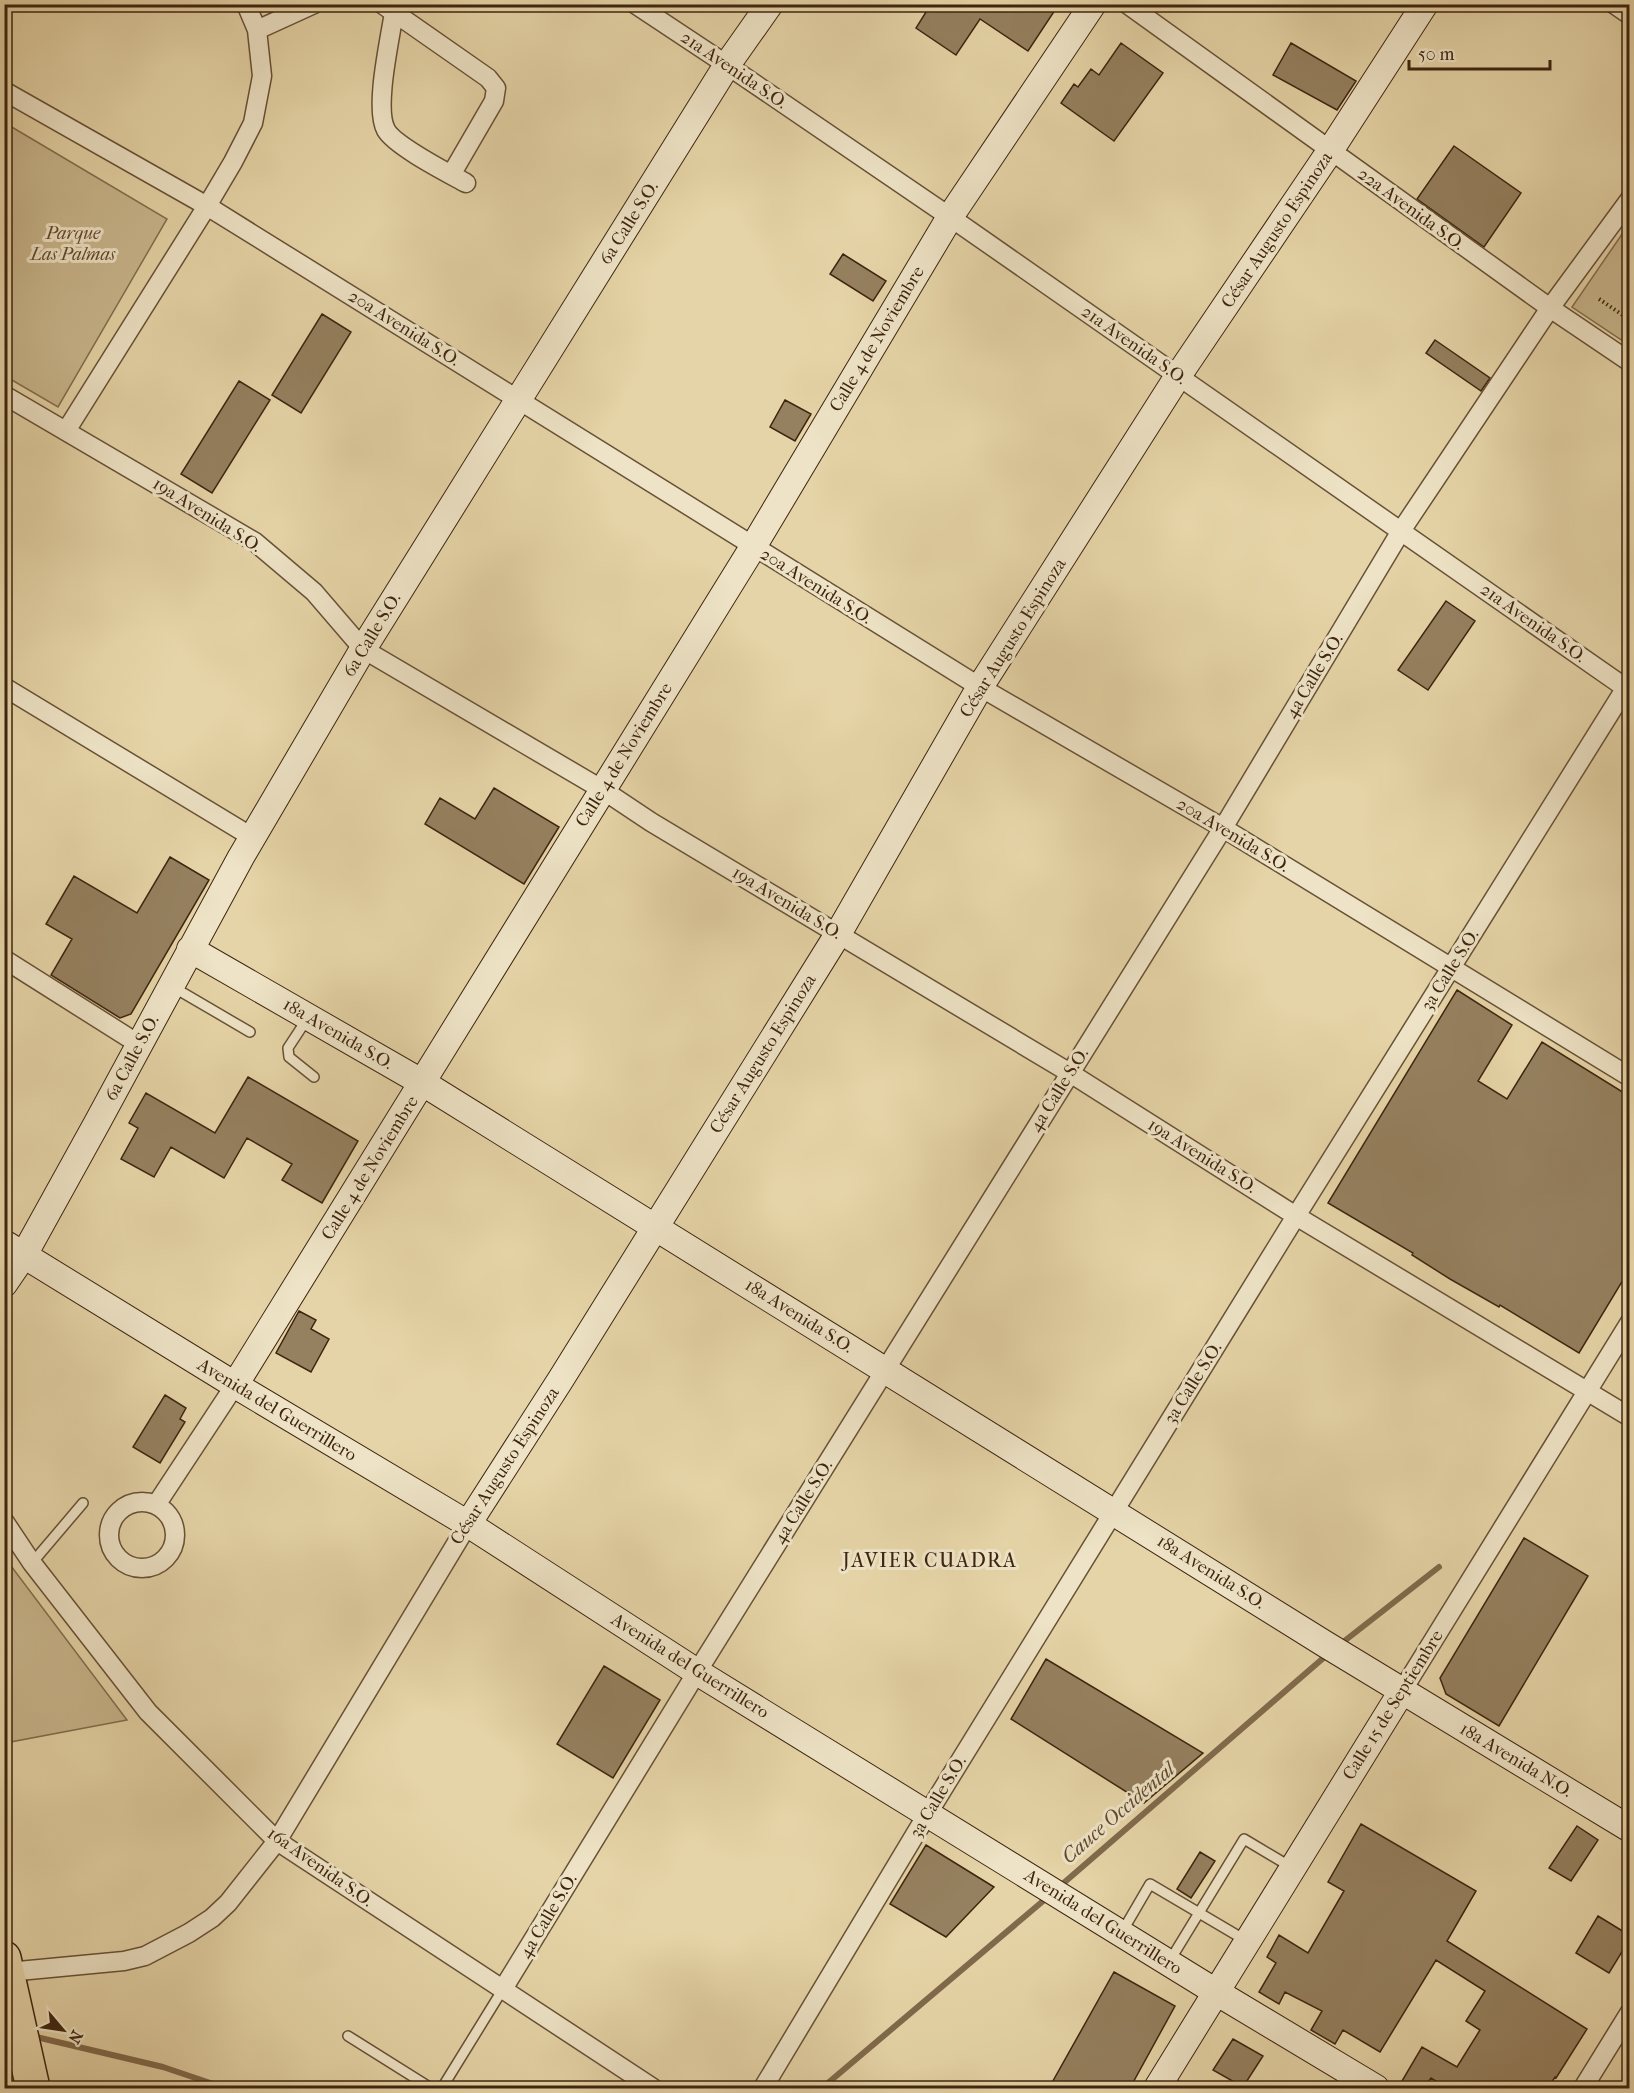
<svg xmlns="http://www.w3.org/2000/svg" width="1634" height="2093" font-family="'IM FELL French Canon',serif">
<rect width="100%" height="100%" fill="#e5d4a7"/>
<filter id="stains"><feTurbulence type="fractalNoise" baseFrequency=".00333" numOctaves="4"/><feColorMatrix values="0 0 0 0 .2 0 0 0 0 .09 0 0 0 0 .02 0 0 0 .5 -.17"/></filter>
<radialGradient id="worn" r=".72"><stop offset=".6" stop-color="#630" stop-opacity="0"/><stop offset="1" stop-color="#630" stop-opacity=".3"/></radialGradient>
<path fill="#c9b68d" stroke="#846e4e" stroke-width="1.5" d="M5,123L167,219L58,407L5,376Z
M1629,224V345L1572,307Z
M5,1557V1558L127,1720L5,1743Z"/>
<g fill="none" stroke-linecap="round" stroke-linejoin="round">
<path stroke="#806a4c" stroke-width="6" d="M1338,1646L1439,1567
M1059,1887L1328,1654
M32,2036L163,2067L225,2088
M822,2088L1049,1896"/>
</g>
<path fill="#95805f" stroke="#3e2510" stroke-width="1.5" d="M931,4H1059L1028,51L980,19L956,55L916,28Z
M1121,43L1163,73L1114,141L1061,103L1074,84L1078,87L1091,69L1099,75Z
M1291,43L1356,81L1337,110L1273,75Z
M1454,146L1521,193L1484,247L1417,199Z
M843,254L886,281L873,301L830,274Z
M322,314L351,332L301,413L272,395Z
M1435,340L1490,378L1481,391L1426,353Z
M239,381L270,400L212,493L181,474Z
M785,400L811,414L795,441L770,427Z
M1446,601L1475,621L1428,690L1398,670Z
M494,788L559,827L524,884L425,824L440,798L475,819Z
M170,857L209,880L131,1014L120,1018L51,975L72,939L46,924L74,876L137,913Z
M1457,990L1512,1025L1478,1081L1507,1099L1542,1042L1629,1096V1270L1579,1353L1500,1305L1499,1307L1450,1279L1412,1255L1413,1253L1328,1203Z
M248,1077L358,1141L322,1203L282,1180L292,1164L247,1138L224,1178L171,1147L154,1177L121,1159L138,1128L129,1123L146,1093L215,1133Z
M299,1311L316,1320L311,1329L329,1339L311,1372L276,1353Z
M165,1395L186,1408L180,1419L185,1422L160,1463L133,1447Z
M1524,1538L1588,1576L1499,1726L1446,1694L1440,1678Z
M1046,1659L1203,1753L1144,1803L1011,1719Z
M604,1666L660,1700L613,1778L557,1744Z
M1361,1824L1476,1891L1447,1941L1587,2029L1556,2078L1555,2077L1548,2088H1447L1431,2078L1424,2088H1415L1402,2081L1422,2047L1457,2067L1480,2030L1466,2021L1485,1991L1436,1960L1380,2052L1343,2030L1335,2044L1311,2030L1322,2011L1285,1992L1279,2004L1259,1992L1276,1963L1267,1957L1279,1935L1308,1953L1344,1891L1328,1882Z
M1577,1826L1598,1840L1571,1881L1549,1868Z
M926,1845L994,1887L946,1937L890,1904Z
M1200,1852L1215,1861L1191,1898L1177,1889Z
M1598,1916L1629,1935V1954L1623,1950L1609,1973L1576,1953Z
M1114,1972L1175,2006L1130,2088H1049Z
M1233,2039L1263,2056L1243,2087L1213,2070Z"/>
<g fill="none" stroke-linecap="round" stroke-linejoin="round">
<g stroke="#685136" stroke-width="12">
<path id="lane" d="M173,987L250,1032
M307,1019L288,1048L289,1057L314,1077
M32,1563L83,1503
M1122,1932L1150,1884L1245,1940
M1169,1962L1244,1839L1291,1867
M348,2036L431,2088
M1165,2078L1180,2088
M442,2088L503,1989"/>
</g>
<g stroke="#685136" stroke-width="21">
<path id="street" d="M382,4L488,78L496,88L494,101L451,175
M399,4L394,12C390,40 374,108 386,130C395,146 448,173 466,183
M635,4L727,65L950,217L1630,691
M1127,4L1550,308L1630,362
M1614,4L1630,15
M257,30L314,4
M4,91L207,206L980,687L1223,828L1630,1077
M4,395L255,542L314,592L363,649L603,790L651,822L1070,1073L1296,1216L1630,1417
M66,431L207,206L233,162L253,123L262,76L257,30L246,4
M4,687L252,837
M4,959L140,1045
M109 1535a33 33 0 1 1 66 0a33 33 0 1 1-66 0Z
M156,1505L235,1385
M4,1521L32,1563L148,1712L277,1841L653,2088
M1402,1691L1630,1322
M8,1972L124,1961L145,1956L189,1933L212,1918L228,1903L277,1841L468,1524
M503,1989L697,1672L1223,828L1401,531L1550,308L1630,199
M763,2088L928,1813L1296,1216L1630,681
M1583,2088L1630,2012"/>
</g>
<g stroke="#3e2510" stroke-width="28">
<path id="secondary" d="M190,949L423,1083L1325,1644L1630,1829
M4,1243L235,1385L468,1524L697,1672L1216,1992L1376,2088
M4,1284L24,1255L97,1123L241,857L363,649L727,65L770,4
M235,1385L753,547L950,217L1093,4
M468,1524L561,1379L838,934L980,687L1178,376L1330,151L1425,4
M1157,2088L1402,1691"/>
</g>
<g stroke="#3e2510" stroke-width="36">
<path id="highway" d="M4,1958L33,2088"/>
</g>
<path stroke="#3e2510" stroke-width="4" stroke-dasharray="1.5 3" stroke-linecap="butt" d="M1599,299L1630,320"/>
<use href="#lane" stroke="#eee3c6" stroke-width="9"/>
<use href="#street" stroke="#eee3c6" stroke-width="18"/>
<use href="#secondary" stroke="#eee3c6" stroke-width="26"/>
<use href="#highway" stroke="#e5d4a7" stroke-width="33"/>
</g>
<g text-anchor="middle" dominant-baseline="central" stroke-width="6" stroke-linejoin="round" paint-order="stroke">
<g font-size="18" fill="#3e2510" stroke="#eee3c6">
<text transform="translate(734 70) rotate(34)">21a Avenida S.O.</text>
<text transform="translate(1411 209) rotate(36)">22a Avenida S.O.</text>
<text transform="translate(629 223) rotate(-58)">6a Calle S.O.</text>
<text transform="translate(1277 230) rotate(-56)">César Augusto Espinoza</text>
<text transform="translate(404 328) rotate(32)">20a Avenida S.O.</text>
<text transform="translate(877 339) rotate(-59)">Calle 4 de Noviembre</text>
<text transform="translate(1134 345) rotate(35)">21a Avenida S.O.</text>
<text transform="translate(207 515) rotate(32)">19a Avenida S.O.</text>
<text transform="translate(816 586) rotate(32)">20a Avenida S.O.</text>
<text transform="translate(1533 623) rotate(35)">21a Avenida S.O.</text>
<text transform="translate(372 635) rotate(-59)">6a Calle S.O.</text>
<text transform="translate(1013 638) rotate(-58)">César Augusto Espinoza</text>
<text transform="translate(1314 676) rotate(-59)">4a Calle S.O.</text>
<text transform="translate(624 755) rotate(-58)">Calle 4 de Noviembre</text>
<text transform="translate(1233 835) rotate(31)">20a Avenida S.O.</text>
<text transform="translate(787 903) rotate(31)">19a Avenida S.O.</text>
<text transform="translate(1450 970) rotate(-58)">3a Calle S.O.</text>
<text transform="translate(338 1034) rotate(30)">18a Avenida S.O.</text>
<text transform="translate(763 1054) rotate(-58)">César Augusto Espinoza</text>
<text transform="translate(132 1058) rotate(-62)">6a Calle S.O.</text>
<text transform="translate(1059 1090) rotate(-58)">4a Calle S.O.</text>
<text transform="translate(1202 1156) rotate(32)">19a Avenida S.O.</text>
<text transform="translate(370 1168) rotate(-58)">Calle 4 de Noviembre</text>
<text transform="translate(799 1316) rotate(32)">18a Avenida S.O.</text>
<text transform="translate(1193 1383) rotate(-58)">3a Calle S.O.</text>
<text transform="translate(277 1410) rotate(31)">Avenida del Guerrillero</text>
<text transform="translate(505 1466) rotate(-57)">César Augusto Espinoza</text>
<text transform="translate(803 1502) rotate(-58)">4a Calle S.O.</text>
<text transform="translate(1211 1572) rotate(32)">18a Avenida S.O.</text>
<text transform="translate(690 1666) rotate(32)">Avenida del Guerrillero</text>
<text transform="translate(1393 1705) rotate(-58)">Calle 15 de Septiembre</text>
<text transform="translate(1516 1760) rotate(31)">18a Avenida N.O.</text>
<text transform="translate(938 1797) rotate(-59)">3a Calle S.O.</text>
<text transform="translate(320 1867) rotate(35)">16a Avenida S.O.</text>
<text transform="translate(548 1916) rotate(-59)">4a Calle S.O.</text>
<text transform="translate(1103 1922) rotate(32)">Avenida del Guerrillero</text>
</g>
<g font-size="18" font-style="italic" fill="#61492f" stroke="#eee3c6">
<text x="73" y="233">Parque<tspan x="73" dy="21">Las Palmas</tspan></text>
</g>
<g font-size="20" letter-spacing="1.5" fill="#3e2510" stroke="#eee3c6">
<text x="930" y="1560">JAVIER CUADRA</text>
</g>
<g font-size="20" font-style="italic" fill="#5f482e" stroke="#eee3c6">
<text transform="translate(1118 1813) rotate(-41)">Cauce Occidental</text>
</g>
</g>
<rect width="1634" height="2093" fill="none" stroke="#e5d4a7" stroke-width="24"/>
<rect x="6" y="6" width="1622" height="2081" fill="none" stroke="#3e2510" stroke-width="3"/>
<rect x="12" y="12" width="1610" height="2069" fill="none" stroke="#3e2510" stroke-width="1.5"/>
<g transform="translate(63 2030) rotate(119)" stroke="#eee3c6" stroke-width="4.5" paint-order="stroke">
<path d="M0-4.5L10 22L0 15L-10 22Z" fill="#3e2510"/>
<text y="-9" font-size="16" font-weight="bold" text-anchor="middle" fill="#3e2510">N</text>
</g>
<path d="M1409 60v9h141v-9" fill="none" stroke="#3e2510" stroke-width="3"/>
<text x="1418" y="60" font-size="18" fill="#3e2510" stroke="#eee3c6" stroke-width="4.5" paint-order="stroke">50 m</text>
<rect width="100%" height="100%" filter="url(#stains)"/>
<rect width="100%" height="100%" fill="url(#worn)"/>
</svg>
